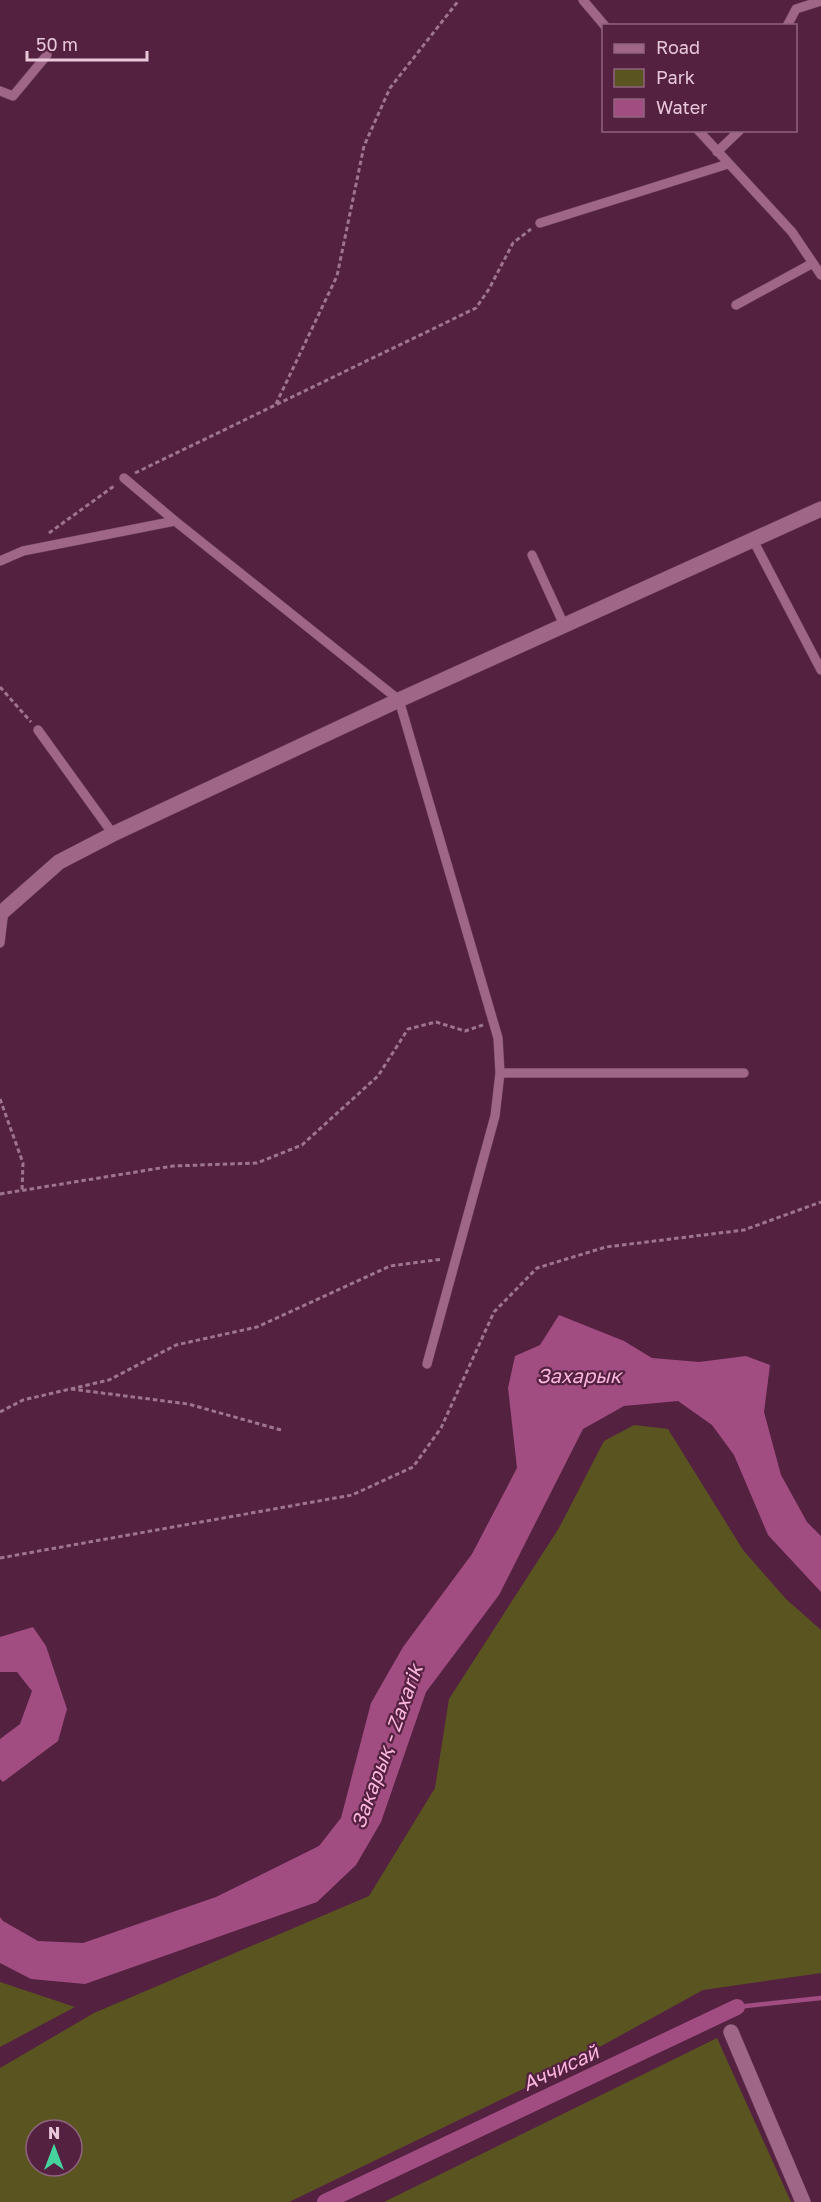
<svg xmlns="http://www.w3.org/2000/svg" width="821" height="2202" font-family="'Golos Text',sans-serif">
<rect width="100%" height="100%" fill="#542141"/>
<path fill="#5a5520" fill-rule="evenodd" d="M634,1425L668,1429L743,1550L786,1599L821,1630V1973L703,1990L525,2088L289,2202H0V2068L94,2013L369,1896L435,1788L449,1699L559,1528L604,1441ZM36,2130H72V2166H36Z
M0,1982L75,2007L0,2047Z
M717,2038L791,2202H384Z"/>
<path fill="#a14d82" d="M559,1315L624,1341L652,1358L699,1362L746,1356L770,1365L764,1412L781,1475L807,1522L821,1536V1592L768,1535L734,1455L712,1425L678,1401L624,1406L583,1429L499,1595L426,1692L381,1822L356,1865L317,1902L85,1984L31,1979L0,1963V1917L3,1921L38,1941L83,1943L216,1897L319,1846L341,1818L371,1703L403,1647L472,1554L517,1468L508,1388L515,1356L540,1345Z
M33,1627L46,1646L67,1709L58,1741L3,1782L0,1779V1739L20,1724L32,1691L17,1672H0V1637Z"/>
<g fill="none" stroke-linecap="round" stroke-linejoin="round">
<path stroke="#a14d82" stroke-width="4.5" d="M737,2007L821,1998"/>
<path stroke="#a14d82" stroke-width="16" d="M325,2202L737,2007"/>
<g stroke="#6c405d" stroke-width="10">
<path id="service" d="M583,0L605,26
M787,26L796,9L821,1
M0,91L13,96L47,55
M698,130L792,232L821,275
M717,152L740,130
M540,223L728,164
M736,305L813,263
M124,478L175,521L399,700L498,1038L500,1073L495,1116L427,1364
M753,540L821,670
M532,555L564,625
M0,561L23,551L175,521
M38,730L113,834
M0,943L4,910
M500,1073H744"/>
</g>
<g stroke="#6c405d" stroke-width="16">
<path id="minor" d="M0,914L59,862L113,834L399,700L821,509
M731,2032L803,2202"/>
</g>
<path stroke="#9e758d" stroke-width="3" stroke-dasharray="4.5 3" stroke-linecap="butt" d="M276,404L337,276L364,146L390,88L459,0
M135,473L476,308L489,289L513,243L531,229
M49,533L114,486
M0,687L31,722
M0,1099L23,1163L22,1191
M0,1194L173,1166L257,1163L302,1145L378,1076L408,1029L436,1022L465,1031L483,1025
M71,1389L188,1404L281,1430
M0,1412L23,1400L109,1380L176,1345L257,1327L390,1266L443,1259
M0,1558L352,1495L413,1467L441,1428L494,1312L537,1268L606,1247L744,1230L821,1202"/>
<use href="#service" stroke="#9f6688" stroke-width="9"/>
<use href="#minor" stroke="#9f6688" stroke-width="15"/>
</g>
<g text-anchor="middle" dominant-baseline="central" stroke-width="4.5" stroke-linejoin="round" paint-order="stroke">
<g font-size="20" font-style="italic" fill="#fcb6de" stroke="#542141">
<text x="579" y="1375">Захарык</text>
<text transform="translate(386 1746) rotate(-70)">Закарық - Zaxarik</text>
<text transform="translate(560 2067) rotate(-25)">Аччисай</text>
</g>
</g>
<rect x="602" y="24" width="195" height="108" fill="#542141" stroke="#8f637d" stroke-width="1.5"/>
<rect x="614" y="44" width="30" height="9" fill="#9f6688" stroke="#8f637d" stroke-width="1.5"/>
<text x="656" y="54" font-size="18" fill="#e7c7d8">Road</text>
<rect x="614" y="69" width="30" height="18" fill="#5a5520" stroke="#8f637d" stroke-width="1.5"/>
<text x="656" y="84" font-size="18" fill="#e7c7d8">Park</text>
<rect x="614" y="99" width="30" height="18" fill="#a14d82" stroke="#8f637d" stroke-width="1.5"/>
<text x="656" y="114" font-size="18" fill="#e7c7d8">Water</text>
<g transform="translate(54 2148)"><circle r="28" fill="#542141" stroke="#8f637d" stroke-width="1.5"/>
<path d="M0-4.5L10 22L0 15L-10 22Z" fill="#46d49e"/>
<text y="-9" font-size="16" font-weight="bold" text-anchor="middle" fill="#e7c7d8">N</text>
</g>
<path d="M27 51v9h120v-9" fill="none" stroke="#e7c7d8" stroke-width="3"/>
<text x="36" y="51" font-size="18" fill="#e7c7d8" stroke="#542141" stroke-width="4.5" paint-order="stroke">50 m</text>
</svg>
